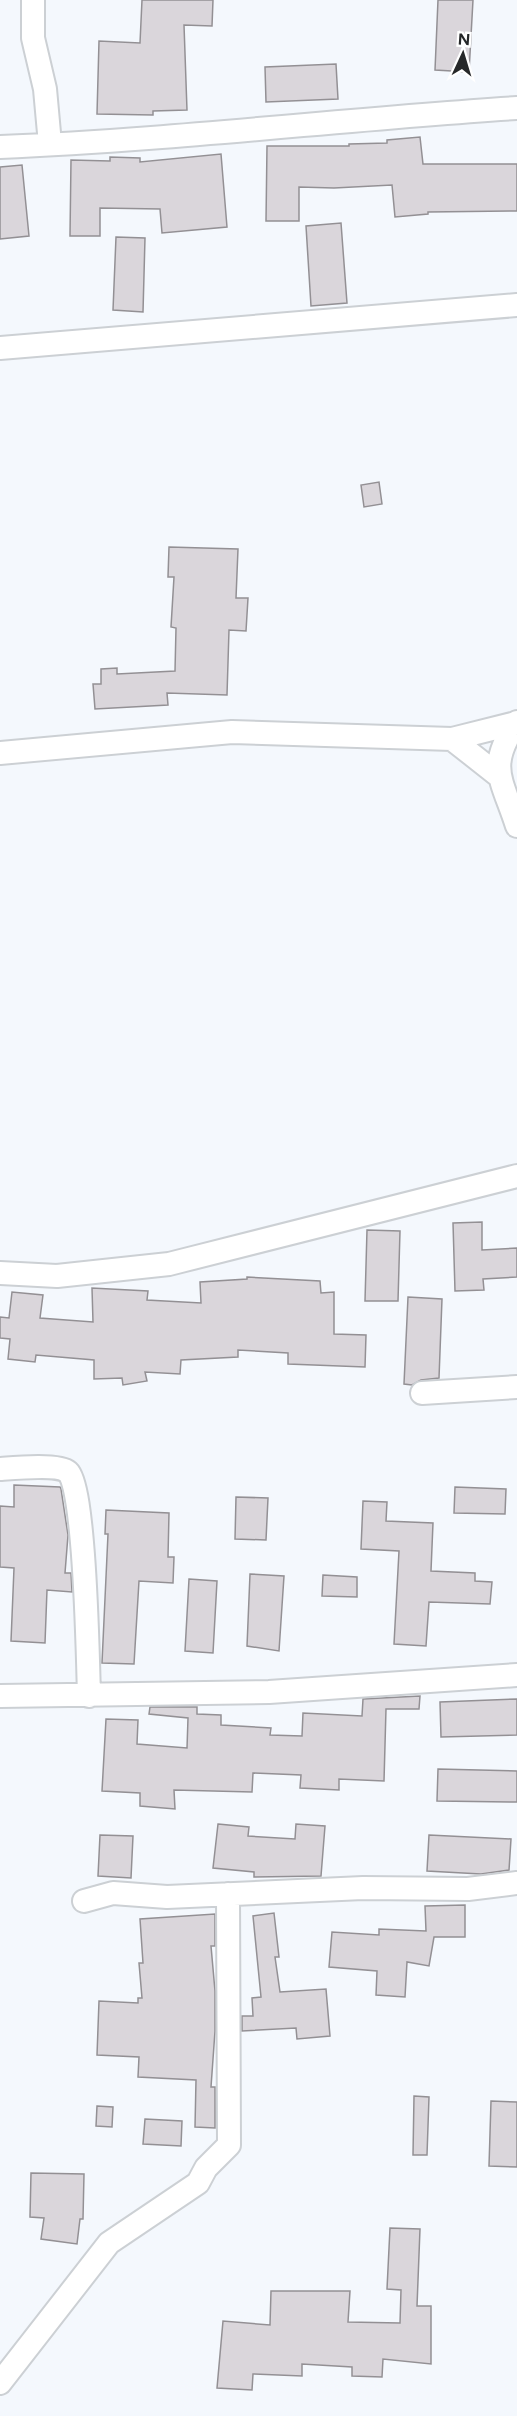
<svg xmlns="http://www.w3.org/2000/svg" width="517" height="2416" font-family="Figtree,sans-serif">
<rect width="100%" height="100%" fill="#f4f8fd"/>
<path fill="#dad6db" stroke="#939094" stroke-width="1.5" d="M142,0H213L212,26L184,25L187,110L153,111V115L97,114L99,41L140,43Z
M438,0H473L469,72L435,70Z
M336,64L338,99L266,102L265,67Z
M420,137L423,164H517V211L428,212V214L395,217L392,185L334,188L299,187V221H266L267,146H349V144L387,143V140Z
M221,154L227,227L162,233L160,209L100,208V236H70L71,160L110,161V157L140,158V162Z
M22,165L29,236L0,239V167Z
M341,223L347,303L311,306L306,226Z
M116,237L145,238L143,312L113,310Z
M379,482L382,504L364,507L361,485Z
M169,547L238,549L236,598H248L246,631L229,630L227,695L167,693L168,705L95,709L93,684H101V669L117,668V674L175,671L176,628L171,627L174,577H168Z
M482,1222V1250L517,1248V1277L483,1279L484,1290L455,1291L453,1223Z
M367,1230L400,1231L398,1301H365Z
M247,1277L320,1281L321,1293L334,1292V1334L366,1335L365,1367L288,1364V1353L238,1350V1357L181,1360L180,1374L145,1372L147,1381L123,1385L122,1378L94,1379V1360L36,1355L35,1362L8,1359L10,1339L0,1338V1317L9,1318L12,1292L43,1295L40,1318L93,1322L92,1288L148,1291L147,1300L201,1303L200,1282L247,1279Z
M408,1297L442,1299L439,1378L421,1380L412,1385L404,1384Z
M14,1485L60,1487L61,1489L68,1535L65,1573H71L72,1592L47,1590L45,1643L11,1641L14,1568L0,1567V1506L14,1507Z
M455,1487L506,1489L505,1514L454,1513Z
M236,1497L268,1498L266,1540L235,1539Z
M363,1501L387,1502L386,1521L433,1523L431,1571L475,1573V1581L492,1582L490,1604L429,1602L426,1646L394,1644L399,1551L361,1549Z
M106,1510L169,1513L168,1557H174L173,1583L139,1581L134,1664L102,1663L108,1534H105Z
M250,1574L284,1576L279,1651L247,1646Z
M323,1575L357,1577V1597L322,1596Z
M189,1579L217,1581L213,1653L185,1651Z
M420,1696L419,1709H386L384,1781L339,1779V1790L300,1788L301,1775L253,1773L252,1792L174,1790L175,1809L140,1806V1793L102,1791L106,1719L138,1720L137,1744L187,1748L188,1718L149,1714L150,1707H197V1714L221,1715V1725L271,1728L270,1735L302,1736L303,1713L362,1716L363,1699Z
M517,1699V1735L441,1737L440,1702Z
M438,1769L517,1771V1802L437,1801Z
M218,1824L249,1827L248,1836L295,1839L296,1824L325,1826L321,1876L254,1877V1872L213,1868Z
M100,1835L133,1836L131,1878L98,1876Z
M429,1835L511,1839L509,1870L481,1874L427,1871Z
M465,1905V1937H434L429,1966L407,1962L405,1997L376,1995L377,1971L329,1967L332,1932L379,1935V1929L426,1931L425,1906Z
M274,1913L279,1957H275L280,1992L326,1989L330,2036L297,2039L296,2028L242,2031V2016H253L252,1998L261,1997L253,1916Z
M215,1914V1946H211L215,1991V2031L211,2087H215V2128L195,2127L196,2080L138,2077L139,2057L97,2055L99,2001L138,2003V1998H142L139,1963H143L140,1919Z
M414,2096L429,2097L427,2155H413Z
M491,2101L517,2102V2167L489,2166Z
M97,2106L113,2107L112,2127L96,2126Z
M145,2119L182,2121L181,2146L143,2144Z
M31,2173L84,2174L83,2219H80L77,2244L41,2239L44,2218L30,2217Z
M390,2228L420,2229L417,2306H431V2364L383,2359L382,2377L352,2376V2367L302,2364V2376L253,2374L252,2390L217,2388L223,2321L270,2325L271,2291H350L348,2322L400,2323L401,2290L387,2289Z"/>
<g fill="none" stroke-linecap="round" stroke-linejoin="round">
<g stroke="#ccd0d4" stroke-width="26">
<path id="street" d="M33,0V38L45,89L50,144
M0,147C173,140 345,119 517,108
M0,348L517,305
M517,722C486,767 502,779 517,826
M452,739L499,776
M0,753L232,732L452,739L516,723
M0,1273L57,1276L169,1264L517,1176
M422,1393L517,1387
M0,1469C14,1468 59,1464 68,1472C85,1487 88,1664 89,1696
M0,1696L269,1692L517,1675
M84,1901L113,1893L167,1897L363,1888L468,1889L517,1883
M0,2383L109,2243L198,2183L206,2168L229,2145L228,1894"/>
</g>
<use href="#street" stroke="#fff" stroke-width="22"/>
</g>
<g transform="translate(463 54) rotate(4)" stroke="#ffffff" stroke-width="4.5" paint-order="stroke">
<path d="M0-4.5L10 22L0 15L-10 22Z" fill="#262829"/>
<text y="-9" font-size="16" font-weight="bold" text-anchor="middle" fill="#262829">N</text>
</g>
</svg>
